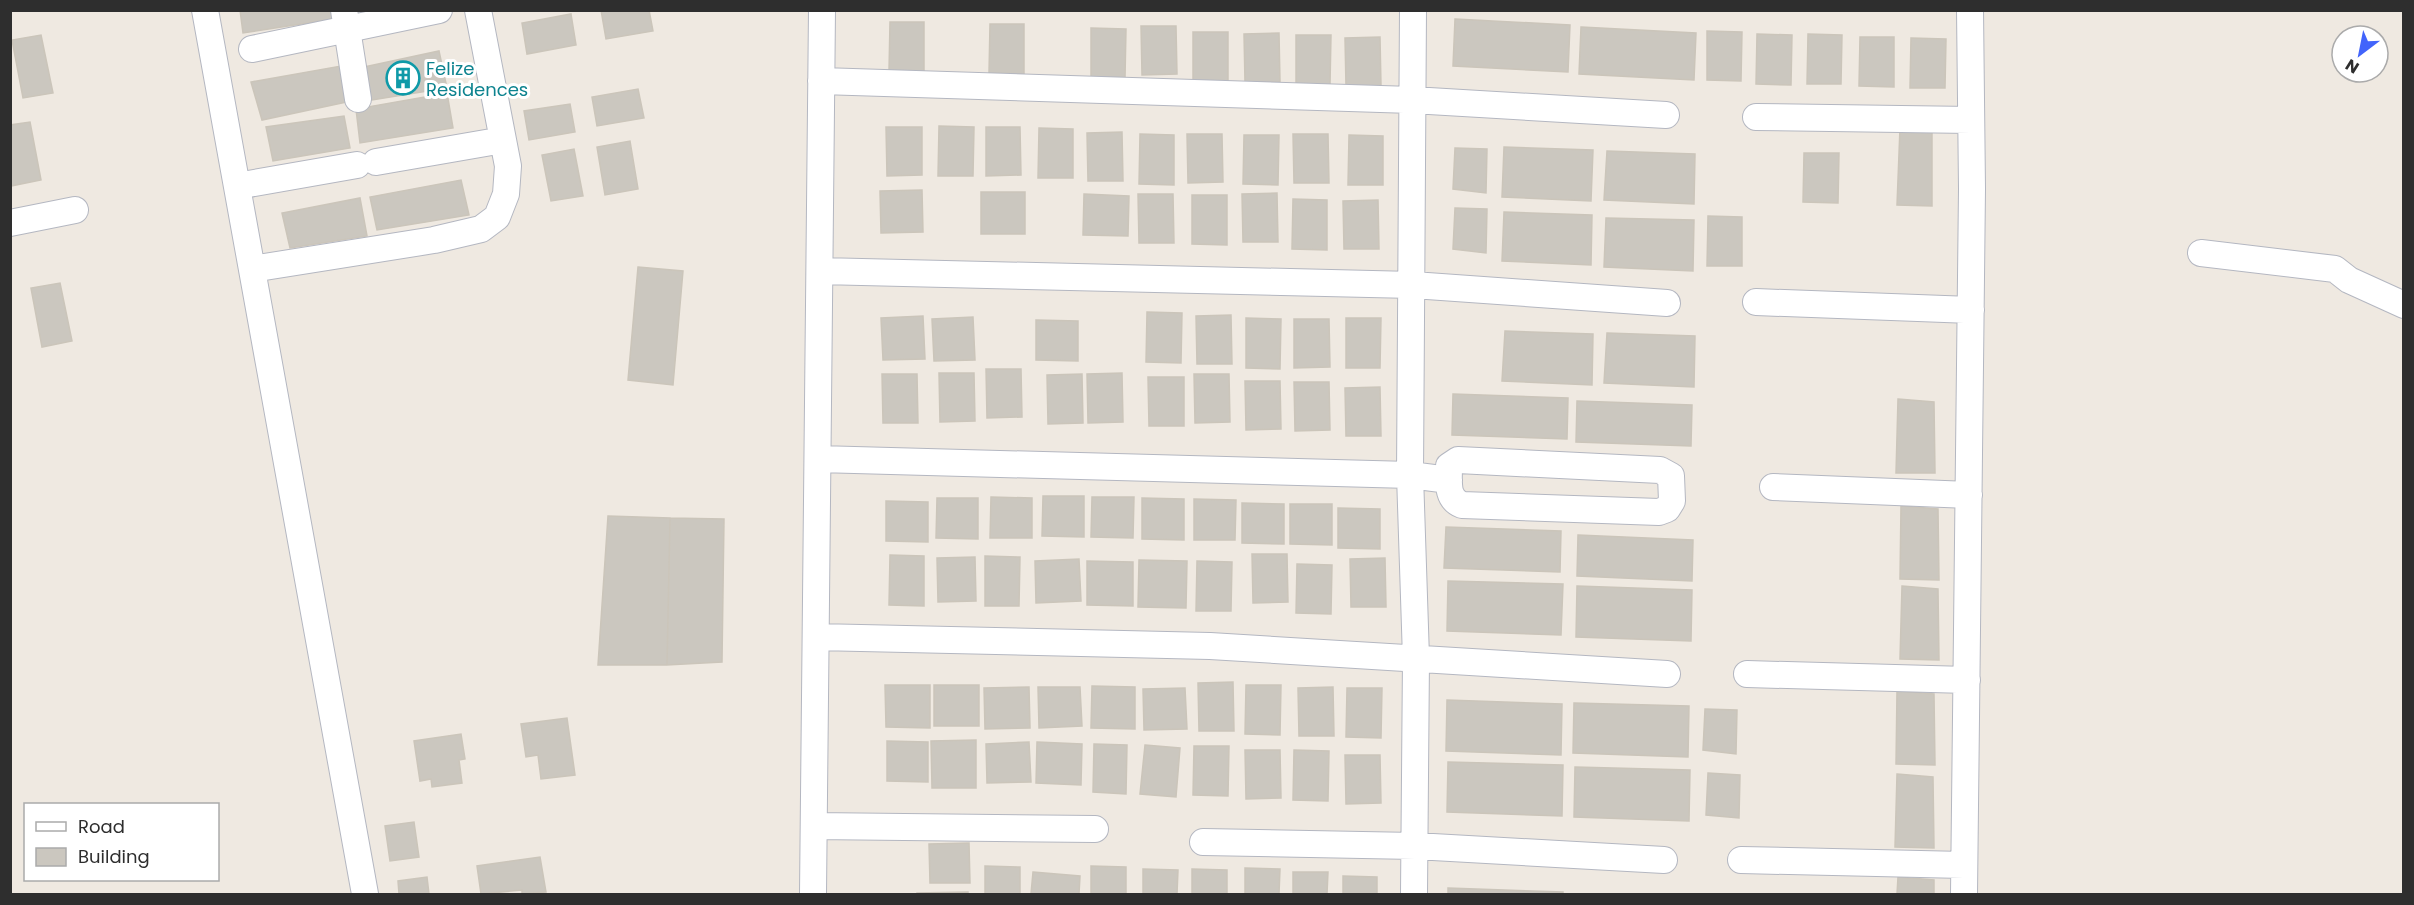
<svg xmlns="http://www.w3.org/2000/svg" width="2414" height="905" font-family="Poppins,sans-serif">
<rect width="100%" height="100%" fill="#efe9e1"/>
<path fill="#cbc7bf" stroke="#cbc5ba" stroke-width="1.5" d="M240,10H332L333,19L243,33Z
M601,10H649L653,31L606,39Z
M571,14L576,45L527,54L522,23Z
M1455,19L1570,25L1568,72L1453,66Z
M890,22H924V72L889,71Z
M990,24H1024V74L989,73Z
M1141,26H1176L1177,74L1142,75Z
M1581,27L1696,33L1694,80L1579,74Z
M1091,28L1126,29L1125,78H1091Z
M1707,31L1742,32L1741,81L1707,80Z
M1193,32H1228V82L1193,81Z
M1279,33L1280,82H1245L1244,34Z
M1757,34L1792,35L1791,85L1756,84Z
M1808,34L1842,35L1841,84H1807Z
M41,35L53,93L23,98L12,40Z
M1296,35H1331L1330,85H1296Z
M1380,37L1381,86H1346L1345,38Z
M1860,37H1894V87L1859,86Z
M1911,38L1946,39L1945,88H1910Z
M439,51L447,88L366,101L359,68Z
M341,66L347,102L262,120L251,82Z
M638,89L644,118L597,126L592,97Z
M447,93L453,128L360,143L356,109Z
M570,104L575,132L529,140L524,111Z
M344,116L350,148L273,161L266,127Z
M30,122L41,180L11,186L10,125Z
M939,126L974,127L973,176H938Z
M886,127H922V175L887,176Z
M986,127H1020L1021,175L986,176Z
M1039,128L1073,129V178H1038Z
M1900,128L1932,129V206L1897,205Z
M1122,132L1123,181H1088L1087,133Z
M1140,134L1174,135V185L1139,184Z
M1187,134H1222L1223,182L1188,183Z
M1293,134H1328L1329,183H1294Z
M1244,135H1279L1278,185L1243,184Z
M1349,135L1383,136V185H1348Z
M630,141L638,189L605,195L597,147Z
M1504,147L1593,150L1591,201L1502,197Z
M1455,148L1487,149L1486,193L1453,189Z
M574,149L583,196L551,201L542,155Z
M1607,151L1695,154L1694,204L1604,200Z
M1804,153H1839L1838,203L1803,202Z
M461,180L469,215L377,230L370,197Z
M922,190L923,232L881,233L880,191Z
M981,192H1025V234H981Z
M1277,193L1278,242H1243L1242,194Z
M1084,194L1129,196L1128,236L1083,235Z
M1138,194H1173L1174,243H1139Z
M1192,195H1227V245L1192,244Z
M360,198L367,236L290,248L282,213Z
M1293,199L1327,200V250L1292,249Z
M1378,200L1379,249H1344L1343,201Z
M1455,208L1487,209L1486,253L1453,249Z
M1504,212L1592,215L1591,265L1502,261Z
M1708,216L1742,217V266H1707Z
M1606,218L1694,220L1693,271L1604,267Z
M638,267L683,271L673,385L628,380Z
M60,283L72,341L42,347L31,288Z
M1147,312L1182,313L1181,363L1146,362Z
M1231,315L1232,364H1197L1196,316Z
M923,316L925,359L883,360L881,318Z
M973,317L975,360L934,361L932,319Z
M1246,318L1281,319L1280,369L1246,368Z
M1346,318H1381L1380,368H1346Z
M1294,319H1329L1330,367L1294,368Z
M1036,320L1078,321V361L1036,360Z
M1505,331L1593,334L1592,385L1502,381Z
M1607,333L1695,336L1694,387L1604,383Z
M986,369H1021L1022,417L987,418Z
M939,373H974L975,421L940,422Z
M1122,373L1123,422L1088,423L1087,374Z
M882,374H917L918,423H883Z
M1082,374L1083,423L1048,424L1047,375Z
M1194,374H1229L1230,422L1195,423Z
M1148,377H1184V426H1149Z
M1245,381H1280L1281,429L1246,430Z
M1294,382H1329L1330,430L1295,431Z
M1380,387L1381,436H1346L1345,388Z
M1453,394L1568,398L1567,439L1452,435Z
M1898,399L1934,402L1935,473H1896Z
M1577,401L1692,405L1691,446L1576,442Z
M1043,496H1084V537L1042,536Z
M991,497L1032,498V538H990Z
M1092,497H1134L1133,538L1091,537Z
M937,498H978V539L936,538Z
M1142,498L1184,499V540L1142,539Z
M1194,499L1236,500L1235,540H1194Z
M886,501L928,502V542L886,541Z
M1242,503L1284,504V544L1242,543Z
M1290,504H1332V545L1290,544Z
M1901,506L1938,509L1939,580L1900,579Z
M1338,508L1380,509V549L1338,548Z
M608,516L670,518L667,665H598Z
M670,518L724,519L722,662L667,665Z
M1446,527L1561,531L1560,572L1444,568Z
M1578,535L1693,540L1692,581L1577,576Z
M1252,554H1287L1288,602L1253,603Z
M890,555L924,556V606L889,605Z
M985,556L1020,557L1019,606H985Z
M975,557L976,601L938,602L937,558Z
M1385,558L1386,607H1351L1350,559Z
M1079,559L1081,601L1036,603L1035,561Z
M1139,560L1187,561L1186,608L1138,607Z
M1087,561L1133,562V606L1087,605Z
M1197,561L1232,562L1231,611H1196Z
M1297,564L1332,565L1331,614L1296,613Z
M1448,581L1563,584L1561,635L1447,631Z
M1577,586L1692,590L1691,641L1576,637Z
M1902,586L1938,589L1939,660L1900,659Z
M1233,682L1234,731H1199L1198,683Z
M885,685H930V728L886,727Z
M934,685H979V726H934Z
M1246,685H1281L1280,735L1245,734Z
M1092,686L1135,687V729L1091,728Z
M1029,687L1030,728L985,729L984,688Z
M1038,687H1080L1082,726L1039,728Z
M1333,687L1334,736H1299L1298,688Z
M1185,688L1187,729L1144,730L1143,689Z
M1347,688H1382L1381,738L1346,737Z
M1897,691L1934,694L1935,765L1896,764Z
M1447,700L1562,704L1561,755L1446,751Z
M1574,703L1689,706L1688,757L1573,753Z
M1705,709L1737,710L1736,754L1703,750Z
M567,718L575,775L541,779L538,755L526,757L521,724Z
M461,734L465,759L459,760L462,783L432,787L431,779L420,781L414,741Z
M976,740V788H932L931,741Z
M887,741L928,742V782L887,781Z
M1029,742L1031,782L987,783L986,744Z
M1037,742L1082,744L1081,785L1036,783Z
M1094,744L1127,745L1126,794L1093,792Z
M1145,745L1180,748L1176,797L1140,794Z
M1194,746H1229L1228,796L1193,795Z
M1245,750H1280L1281,798L1246,799Z
M1294,750L1329,751L1328,801L1293,800Z
M1345,755H1380L1381,803L1346,804Z
M1448,762L1563,765L1562,816L1447,812Z
M1575,767L1690,770L1689,821L1574,817Z
M1708,773L1740,775L1739,818L1706,815Z
M1897,774L1933,777L1934,848L1895,847Z
M414,822L419,857L390,861L385,826Z
M969,843L970,883H930L929,844Z
M540,857L546,892L522,894V890L481,894L477,866Z
M985,866L1020,867V894H985Z
M1091,866L1126,867V894H1091Z
M1245,868L1280,869L1279,894H1245Z
M1143,869L1178,870L1177,894H1143Z
M1192,869L1227,870V894H1192Z
M1033,872L1080,876L1079,894H1031Z
M1293,872H1328L1327,894H1293Z
M1343,876L1377,877V894H1343Z
M427,877L429,894H399L398,881Z
M1898,877L1934,880V894H1897Z
M1448,888L1563,892V894H1448Z
M968,892V894H917V893Z"/>
<g fill="none" stroke-linecap="round" stroke-linejoin="round">
<g stroke="#b4b7c1" stroke-width="28">
<path id="minor" d="M205,10L365,894
M344,10L358,99
M1413,10L1410,475L1416,658L1414,894
M252,49L439,10
M821,81L1412,100L1666,115
M1756,117L1971,120
M376,162L503,140
M237,186L357,165
M10,223L75,210
M2201,253L2335,269L2349,280L2404,305
M252,269L434,240L481,229L497,217L506,194L508,166L478,10
M820,271L1413,285L1667,303
M1756,302L1971,310
M818,459L1410,475L1449,480
M1458,460L1660,470L1671,476L1672,501L1667,509L1659,512L1462,505C1446,499 1449,482 1449,466Z
M1773,487L1969,495
M816,637L1210,646L1667,674
M1747,674L1967,680
M814,826L1095,829
M1203,842L1415,846L1664,860
M1741,860L1964,865
M813,894L822,10
M1964,894L1972,189L1970,10"/>
</g>
<use href="#minor" stroke="#fff" stroke-width="26"/>
</g>
<defs>
<g id="building-ring" transform="scale(1.725)"><circle r="9.5" fill="#fff" stroke="#0f9aa8" stroke-width="1.5"/><path d="M-4-6H4V6H1V3H-1V6H-4ZM-2.5-4.3h1.7v1.8h-1.7ZM.8-4.3h1.7v1.8H.8ZM-2.5-1h1.7V.8h-1.7ZM.8-1h1.7V.8H.8Z" fill="#0f9aa8"/></g>
</defs>
<g fill-rule="evenodd">
<use href="#building-ring" x="403" y="78"/>
</g>
<g text-anchor="middle" dominant-baseline="central" stroke-width="6" stroke-linejoin="round" paint-order="stroke">
<g font-size="18" fill="#0d838f" stroke="#fff" text-anchor="start">
<text x="426" y="68">Felize<tspan x="426" dy="21">Residences</tspan></text>
</g>
</g>
<rect width="2414" height="905" fill="none" stroke="#2e2e2e" stroke-width="24"/>
<rect x="24" y="803" width="195" height="78" fill="#ffffff" stroke="#ababab" stroke-width="1.5"/>
<rect x="36" y="822" width="30" height="9" fill="#ffffff" stroke="#ababab" stroke-width="1.5"/>
<text x="78" y="833" font-size="18" fill="#2e2e2e">Road</text>
<rect x="36" y="848" width="30" height="18" fill="#cbc7bf" stroke="#ababab" stroke-width="1.5"/>
<text x="78" y="863" font-size="18" fill="#2e2e2e">Building</text>
<g transform="translate(2360 54) rotate(212)"><circle r="28" fill="#ffffff" stroke="#ababab" stroke-width="1.5"/>
<path d="M0-4.5L10 22L0 15L-10 22Z" fill="#4264fb"/>
<text y="-9" font-size="16" font-weight="bold" text-anchor="middle" fill="#2e2e2e">N</text>
</g>
</svg>
